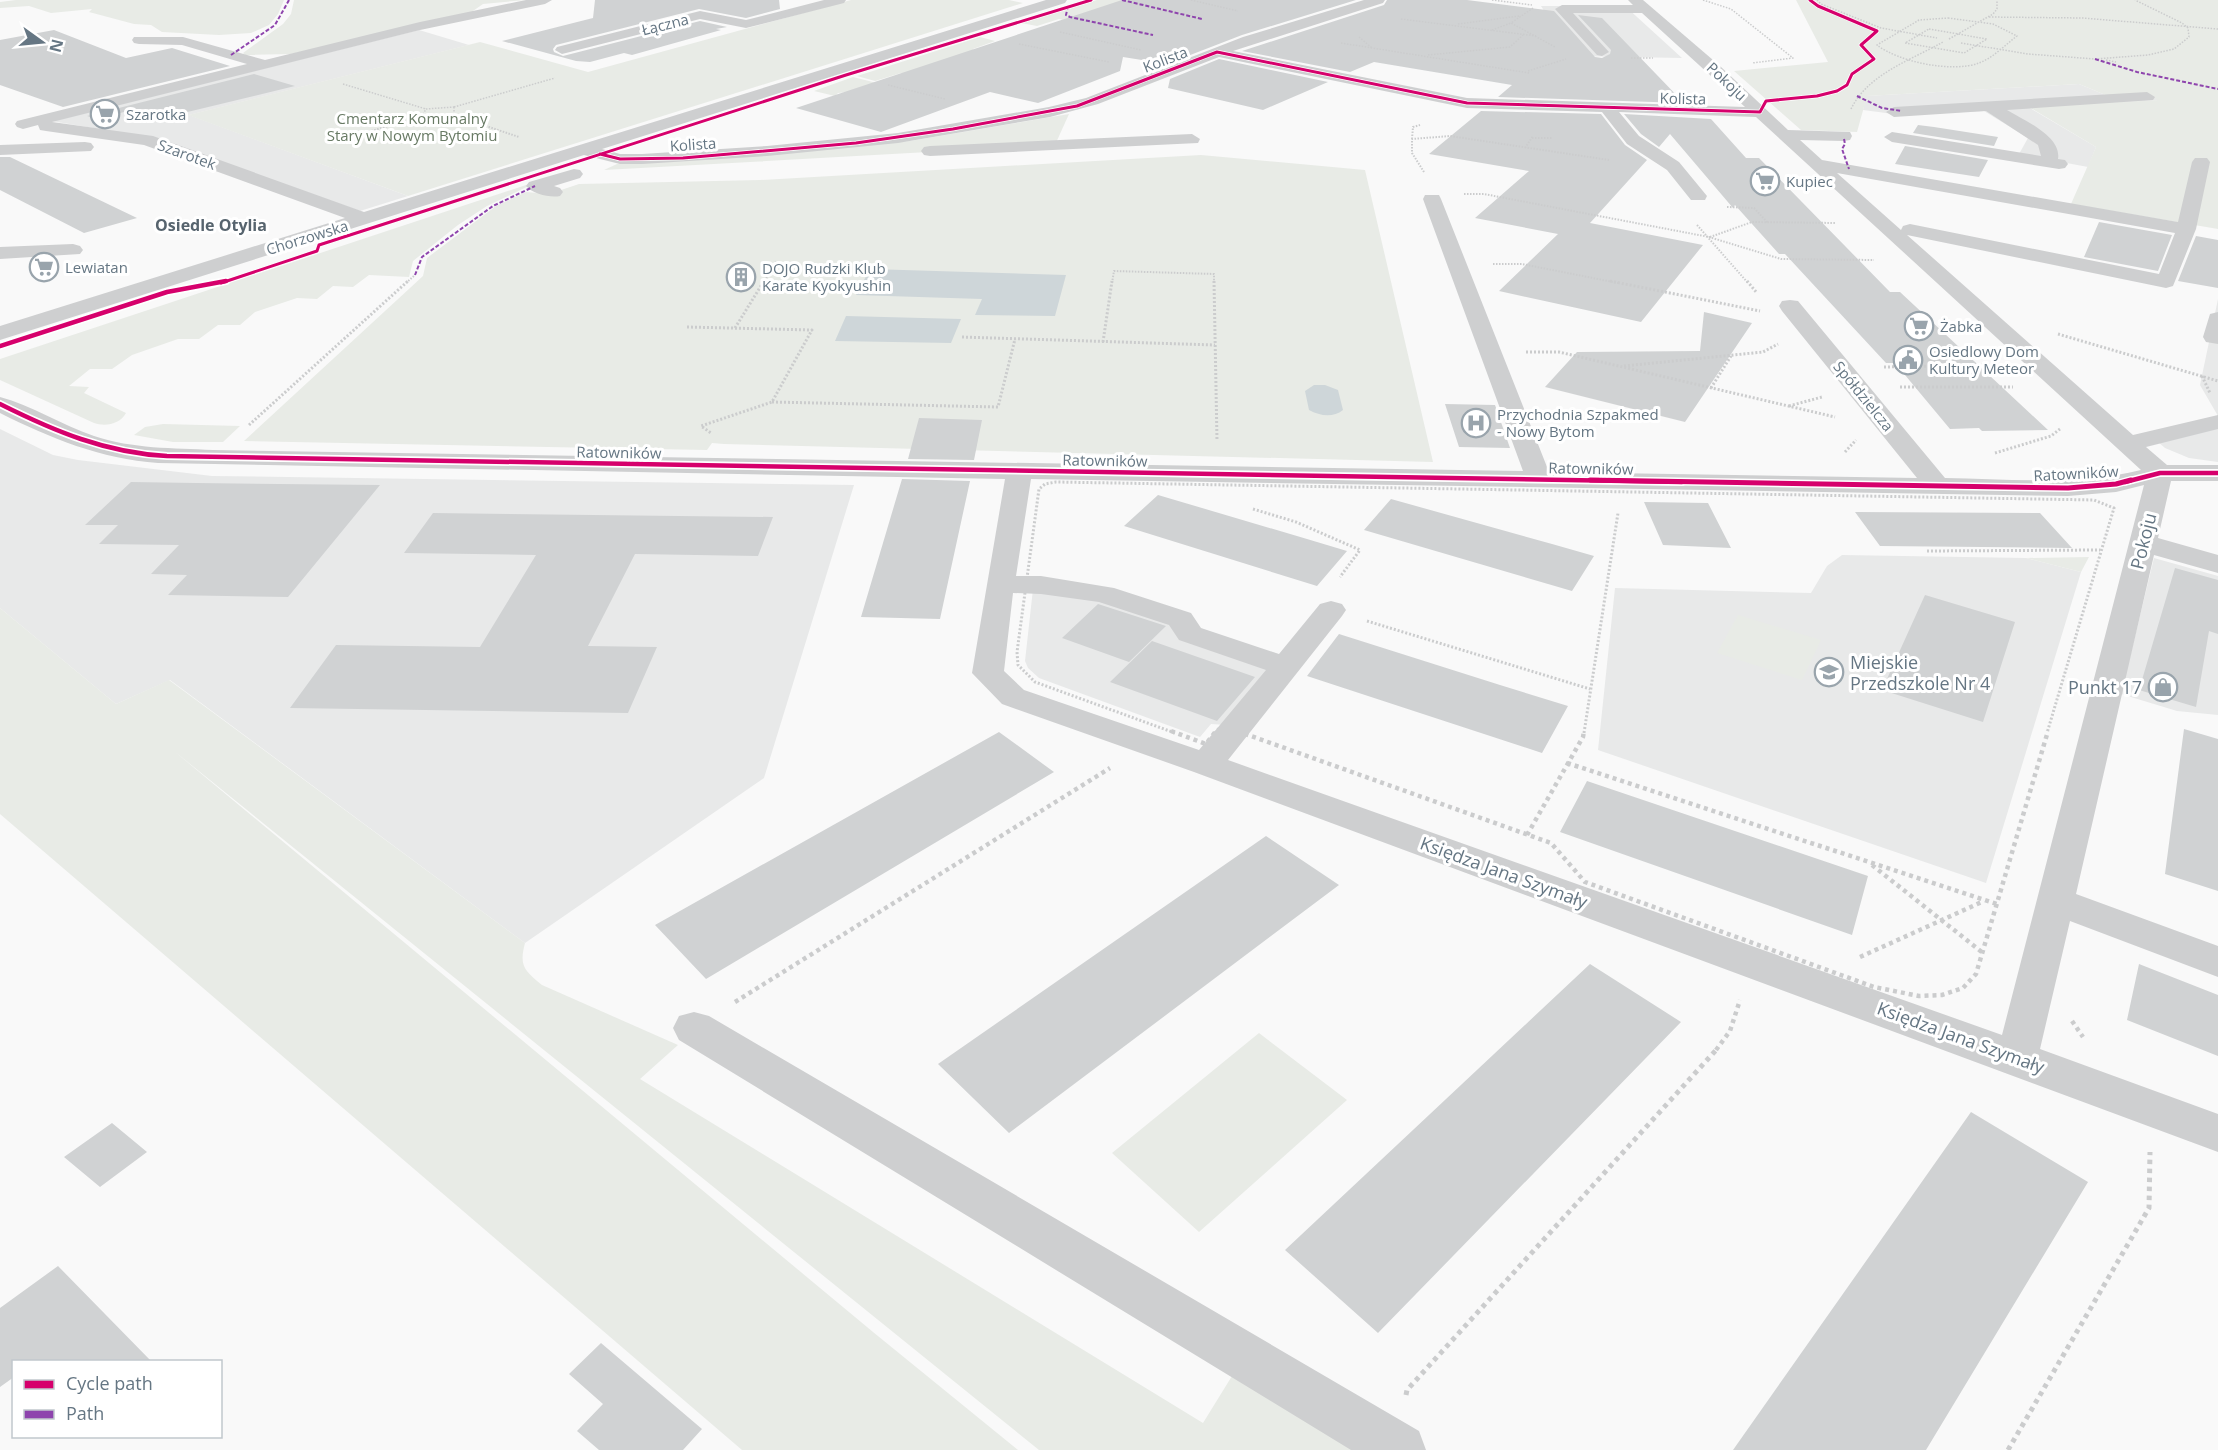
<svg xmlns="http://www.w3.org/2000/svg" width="2218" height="1450" font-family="'Open Sans',sans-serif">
<rect width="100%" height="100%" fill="#f9f9f9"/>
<path fill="#e8e9e9" d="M1541,6H1625L1682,58L1574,56Z
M419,30L469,45L189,115L408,196L360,211L154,138L51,121Z
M2079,84L2108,96L2145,94L2160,100L2030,108L2096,147L2088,167L2019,154L2028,138L1984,111L1901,115L1863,110L1866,96Z
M2218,299V416L2200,385Z
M2218,425V462L2189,458L2165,448L2158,442Z
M0,429L53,455L78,460L212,476L854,485L764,778L525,943L170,680L116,704L0,608Z
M1842,555L2026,558L2081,572L1986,883L1598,750L1615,588L1811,593L1827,566Z
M2154,558L2218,576V715L2177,711L2121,694Z
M1033,589L1100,597L1273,666L1226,725L1211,724L1200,737L1039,678L1028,668L1025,661Z"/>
<path fill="#e8ebe6" d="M16,0H284L278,14L269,25L251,33L219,35L162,32L151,25L134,24L89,12L92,9L51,13L29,6L0,8V2Z
M294,0H525L483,4L470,13L291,54L245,55L243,53L283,24L291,14Z
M851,0H1009L1023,3L408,196L188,115L480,42L588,72Z
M1097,0H1133L1144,36L1059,19L1037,26L1021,23Z
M1796,0H2218V229L2071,204L2096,147L2029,107L2158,100L2145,94L2108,96L2079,84L1867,96L1857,132L1801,130L1734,71L1828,62Z
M980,37L995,41L973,49L987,93L901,73L875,81L857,76Z
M853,77L956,103L848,92L838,93L835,96L814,91Z
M1069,114L1055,145L604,170L617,164L910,141Z
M1201,155L1365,170L1433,462L724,444L712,443L707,450L244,441L423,276L427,258L496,206L526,192L549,194L579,184L760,180Z
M541,180L487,206L458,225L413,261L409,277L369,275L353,287L333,286L317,299L297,298L255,312L240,325H218L199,339H178L132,355L112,369H90L69,386L89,387L84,393L126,413C120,424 106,427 94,423L0,380V359Z
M163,424L240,426L223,442H173L134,435L145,427Z
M2089,557L2081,572L2026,558Z
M0,608L116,704L169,680L525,943C519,966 524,970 542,985L678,1045L640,1079L1203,1423L1232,1376L1362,1450H1039L174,751L873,1332L1018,1450H742L0,814Z
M1738,615L1821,640L1802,680L1717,653Z
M1259,1033L1347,1100L1199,1232L1112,1153Z"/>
<path fill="#ced6d9" d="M870,269L1066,275L1055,316L975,315L982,299L856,295Z
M846,316L961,319L951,343L835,341Z
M1314,385H1325L1338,390L1343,410C1333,418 1320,416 1309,410L1305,391Z"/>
<path fill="#d0d2d3" d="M595,0H779L780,9L746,18L699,9L556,45L553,49L554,52L563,56L700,21L727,27L716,29L721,30L632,55L624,53L590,62L576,61L502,41L593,18Z
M1122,0H1356L1242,35L1167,64L1123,57L1120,71L1038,103L990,92L881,132L796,108Z
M1387,0H1467L1554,11L1595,57L1602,58L1610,54L1611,50L1578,15L1602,18L1684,103L1498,97L1512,85L1374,62L1350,72L1242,51L1384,5Z
M54,30L126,58L172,48L230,66L63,107L0,85V40Z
M1219,59L1328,82L1263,110L1168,88L1170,79Z
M254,74L295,86L150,121L124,112L97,119L87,116Z
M1481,111L1601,114L1625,145L1647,160L1590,223L1703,245L1641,322L1499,291L1558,234L1475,218L1529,171L1429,154Z
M1624,114L1711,119L1746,158H1759L1890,292H1900L2048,430L1982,431L1979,428L1950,429L1895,363H1886L1785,254H1779L1735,205L1733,208L1670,134L1659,147L1641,134Z
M1918,125L1934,127L1998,137L1994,146L1913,133Z
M1905,146L1988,160L1979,177L1895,164Z
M0,157H10L137,218L84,233L0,190Z
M2099,222L2172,235L2158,271L2084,257Z
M2196,236L2218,240V288L2178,281Z
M1704,312L1752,323L1685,422L1545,387L1577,352L1700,351Z
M1445,404L1495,405L1510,448L1459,447Z
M919,418L982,420L974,460L908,459Z
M902,479L970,481L940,619L861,617Z
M131,482L196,483L380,485L288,597L168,595L187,575L151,574L179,545L99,544L118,525H85Z
M1158,495L1307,539L1347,551L1317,586L1124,526Z
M1391,499L1552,544L1594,556L1572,591L1364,530Z
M1644,502L1708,503L1731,548L1663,545Z
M1855,512L2040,513L2072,548L1880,546Z
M433,513L773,517L758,556L635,554L588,646L657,647L628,713L290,708L336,645L480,647L536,555L404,553Z
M2175,568L2218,580V634L2209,631L2196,707L2139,690Z
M1925,595L2015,622L1983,722L1882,690Z
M1098,604L1166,626L1129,662L1062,638Z
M1339,634L1500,685L1568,706L1542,753L1307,676Z
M1152,641L1255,677L1217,721L1110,682Z
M2184,729L2218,739V891L2165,874Z
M999,732L1054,772L706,979L655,925Z
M1587,781L1868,876L1852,935L1560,832Z
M1266,836L1339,885L1009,1133L938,1064Z
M1590,964L1681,1022L1378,1333L1285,1250Z
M2139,964L2218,995V1056L2127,1020Z
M1971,1112L2088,1182L1926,1450H1733Z
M112,1123L147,1152L100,1187L64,1157Z
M58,1266L152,1362H14V1377L0,1387V1308Z
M601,1343L702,1429L683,1450H599L577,1431L603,1404L569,1374Z"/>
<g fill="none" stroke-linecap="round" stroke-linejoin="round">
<path stroke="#cbcccd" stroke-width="1.5" stroke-dasharray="1.5 1.5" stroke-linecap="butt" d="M1191,0L1238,11
M1492,0L1532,5
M1703,0L1731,9L1793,58L1752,63
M1817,0L1821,4L1881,28L1937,38
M1533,8L1511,23L1555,47
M1989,17L2082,18L2218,29
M1948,18L1993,24L2017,36C2005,45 1993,58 1979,63C1952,73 1899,62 1877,45L1919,20Z
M1401,19L1536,36
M1458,24L1519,16
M1929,29L1987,39L1964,53L1905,43Z
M1492,30L1511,23
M1060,32L1141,50
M1359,37L1372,48
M1949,39L1993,14L1997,9V0
M1341,43L1529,73
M1961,43L2028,54L2095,59L2148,55L2174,49L2189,37L2188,28L2182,23L2135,0
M1019,44L1109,62
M1428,55L1510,47L1523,35
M1631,58H1653
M2106,60L2116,62
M1528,71L1566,59
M343,84L426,109
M888,85L945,99
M454,107V115L422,116L426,109Z
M454,107L555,78
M1851,109C1868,74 1911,60 1943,42
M454,115L485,125
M390,125L422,116"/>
<path stroke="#cbcccd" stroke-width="2" stroke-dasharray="1.5 1.5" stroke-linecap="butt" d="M480,124L519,137
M1532,138H1553
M1412,139L1413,127L1420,125
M334,142L395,124
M1525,148L1533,136
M1424,172L1412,153V139L1450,136L1609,160
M1464,194H1484L1709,237L1781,259L1874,260
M1727,207L1754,208L1768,223
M1697,225L1748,283
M1710,237L1752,222L1835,223
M1493,264H1522L1618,283
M406,283L415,275
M763,283L777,260
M1112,283L1114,271L1214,274V283"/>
<path stroke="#cbcccd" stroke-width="3" stroke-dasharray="2 2" stroke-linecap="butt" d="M1214,281L1217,441
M1610,281L1760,311
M1747,281L1757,293
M687,327L812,330L772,402L701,426L711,433
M735,328L764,281
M2058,334L2218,381
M962,337L1215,345
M1103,342L1112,281
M1526,352H1559L1835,417
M1624,366L1763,352L1778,344
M1884,367L1991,365
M2202,376L2210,393
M1900,387H2013
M1711,388L1731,356
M772,402L998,407L1015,339
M1789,406L1822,397
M249,425L408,281
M1845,452L1856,440
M1995,453L2051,436L2060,429
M1253,509L1296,522L1360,550L1340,577
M1927,551L2100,550
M1367,621L1590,689
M1175,733L1035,682L1018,665L1017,652L1039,489L1045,484L1056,482L2094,500L2114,508L2047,733
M1215,733L1220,727L1241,733
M1584,733L1618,513"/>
<path stroke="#cbcccd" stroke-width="4.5" stroke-dasharray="4 4" stroke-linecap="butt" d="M1171,731L1206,744L1216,731
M1237,731L1551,843L1585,882L1874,987L1919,996L1942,995L1963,988L1976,974L2048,731
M1567,763L1997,904
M1527,835L1583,737L1584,731
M1872,865L1983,953
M1860,957L1984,901
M735,1002L1110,768
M2072,1021L2083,1037
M1716,1050L1730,1031L1740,1000"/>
<path stroke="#cbcccd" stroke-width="5" stroke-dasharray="4.5 4.5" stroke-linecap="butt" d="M1406,1395L1407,1390L1717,1049
M2008,1450L2149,1208L2150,1152"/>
<path fill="#cecfd0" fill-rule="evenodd" d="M526,0H552L545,4L420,30L52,122L153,136L364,212L1046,0H1067L1065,3L602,149L620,154H642L767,146L898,133L1049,107L1086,98L1243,37L1364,0H1385L1383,3L1233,51L1467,98L1745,107L1642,13H1573L1609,52L1602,56L1597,55L1555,9L1562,5H1633L1628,0H1643L1720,66L1788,130L1850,132L1852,136L1850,140L1844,141L1800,140L1822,160L2178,222L2192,162L2195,158H2207L2210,162L2196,229L2173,286L2166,288L1907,235L2133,435L2218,415V429L2146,447L2167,465H2218V481H2171L2158,538L2218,555V573L2154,555L2076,894L2218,946V977L2070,921L2040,1049L2218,1114V1152L1194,772L1002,704L972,673L1005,479L158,463C101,459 50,438 0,413V397C31,405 62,425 94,436C133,449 173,448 213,450L1523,471L1423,199L1425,195H1439L1441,199L1549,472L1917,478L1782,311L1779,306L1782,301L1790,300L1798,301L1945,478C2010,479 2078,486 2141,470L1756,117L1619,112L1639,136L1679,162L1707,196L1705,200H1691L1667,170L1627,144L1602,112L1467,108L1219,57L1098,104L1050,117L898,143L767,156L642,164H620L584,155L0,340V326L345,218L144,145L46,131L40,130L38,125L23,129L17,127L15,124L17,121L247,64L182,45L139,44L134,43L132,40L134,37H183L265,60L420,22ZM1837,173L2175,233L2159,274L1910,224L1903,226L1901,230ZM1031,479L2068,496L2116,492L2144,485L2002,1035L1228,760L1342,616L1346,610L1342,604L1331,601L1320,604L1279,654L1201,628L1191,613L1114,588L1041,576H1016ZM1013,593L1041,594L1099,602L1169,625L1179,640L1266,670L1199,750L1024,690L1004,671Z
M824,0H846L844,3L746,28L700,19L562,54L555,50L557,47L700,11L746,20Z
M2147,92L2155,97L2153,100L2007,110C2023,120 2062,136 2058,159L2065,160L2068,164L2065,168L2059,169L1892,142L1884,137L1892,132L2041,156L2038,145L1986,111L1894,117L1886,112L1894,107Z
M1192,134L1200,139L1198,143L930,156L924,155L921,151L924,147L930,146Z
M85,142L91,143L94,147L91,151L0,155V145Z
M574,169L580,170L583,174L580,178L554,186L560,188L563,192L560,196C550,198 533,194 526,186L529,182Z
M73,244L80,246L83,250L80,254L0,259V247Z
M2218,312V344L2206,342L2203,337L2210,314Z
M694,1012L709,1016L1419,1431L1426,1450H1351L679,1040L673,1028L679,1016Z"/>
<path stroke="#8e44ad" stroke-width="2" stroke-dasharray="4 2" stroke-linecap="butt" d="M1122,0L1202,19
M1068,6L1066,15L1070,17L1153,35
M231,55L275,25L289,0
M2095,59L2137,72L2218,89
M1857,96L1882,108L1902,111
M1844,139L1845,144L1842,149L1849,169
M415,275L422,257L493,206L535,186"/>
<g stroke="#fff" stroke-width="4.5">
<path id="cycleway-far2" d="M600,154L620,159L683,158L856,143L953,129L1077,106L1217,52L1467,103L1760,112L1766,101L1817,96L1837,91L1847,85L1852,74L1874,59L1861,45L1877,31L1818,6L1810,0
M221,283L317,251L319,245L846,75L1091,0"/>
</g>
<g stroke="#fff" stroke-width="8">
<path id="cycleway-far1" d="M0,346L167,292L226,281
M0,404C54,431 106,453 167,456L1682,482
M2125,482L2160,473H2218"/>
</g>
<g stroke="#fff" stroke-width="8">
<path id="cycleway" d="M1590,480L2068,488L2116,484L2131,480"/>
</g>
<use href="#cycleway-far2" stroke="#d6006c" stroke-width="3"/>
<use href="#cycleway-far1" stroke="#d6006c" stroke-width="4.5"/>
<use href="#cycleway" stroke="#d6006c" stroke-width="5"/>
</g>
<defs>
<g id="supermarket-ring" transform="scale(1.5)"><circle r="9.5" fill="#fff" stroke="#99a4ac" stroke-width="1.5"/><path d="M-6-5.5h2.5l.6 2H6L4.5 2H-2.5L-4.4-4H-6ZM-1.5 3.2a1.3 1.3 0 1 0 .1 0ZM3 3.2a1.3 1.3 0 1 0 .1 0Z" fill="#99a4ac"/></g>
<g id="building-ring" transform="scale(1.5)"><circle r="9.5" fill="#fff" stroke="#99a4ac" stroke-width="1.5"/><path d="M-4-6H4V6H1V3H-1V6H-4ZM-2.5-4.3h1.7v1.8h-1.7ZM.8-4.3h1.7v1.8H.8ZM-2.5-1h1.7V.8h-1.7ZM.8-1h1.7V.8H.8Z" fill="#99a4ac"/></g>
<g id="civic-ring" transform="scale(1.5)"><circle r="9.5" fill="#fff" stroke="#99a4ac" stroke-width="1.5"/><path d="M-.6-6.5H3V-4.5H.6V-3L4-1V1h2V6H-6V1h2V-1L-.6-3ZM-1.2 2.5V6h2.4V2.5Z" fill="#99a4ac"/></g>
<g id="hospital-ring" transform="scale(1.5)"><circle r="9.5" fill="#fff" stroke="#99a4ac" stroke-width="1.5"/><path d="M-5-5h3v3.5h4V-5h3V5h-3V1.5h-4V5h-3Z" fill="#99a4ac"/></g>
<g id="school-ring" transform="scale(1.5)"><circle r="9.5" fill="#fff" stroke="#99a4ac" stroke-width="1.5"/><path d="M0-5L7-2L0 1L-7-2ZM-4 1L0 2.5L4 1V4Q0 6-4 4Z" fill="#99a4ac"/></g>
<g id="shop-ring" transform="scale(1.5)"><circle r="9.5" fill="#fff" stroke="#99a4ac" stroke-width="1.5"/><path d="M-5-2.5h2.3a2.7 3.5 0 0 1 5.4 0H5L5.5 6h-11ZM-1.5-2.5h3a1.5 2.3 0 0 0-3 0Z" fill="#99a4ac"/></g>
</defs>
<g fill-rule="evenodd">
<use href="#supermarket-ring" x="105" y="114"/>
<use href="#supermarket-ring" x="1765" y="181"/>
<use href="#supermarket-ring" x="44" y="267"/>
<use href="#building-ring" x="741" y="277"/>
<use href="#supermarket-ring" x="1919" y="326"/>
<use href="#civic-ring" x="1908" y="360"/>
<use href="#hospital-ring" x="1476" y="423"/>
<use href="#school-ring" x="1829" y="672"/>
<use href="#shop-ring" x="2163" y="687"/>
</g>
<g text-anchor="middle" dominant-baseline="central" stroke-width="6" stroke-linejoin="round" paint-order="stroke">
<g font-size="15" fill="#657683" stroke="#fff">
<text transform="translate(665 24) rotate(-14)">Łączna</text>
<text transform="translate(1165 59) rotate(-21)">Kolista</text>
<text transform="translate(1727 81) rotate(43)">Pokoju</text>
<text transform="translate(1683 98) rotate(1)">Kolista</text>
<text transform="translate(693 144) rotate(-4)">Kolista</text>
<text transform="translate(187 154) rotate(20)">Szarotek</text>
<text transform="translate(307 237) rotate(-17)">Chorzowska</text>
<text transform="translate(1864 396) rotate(51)">Spółdzielcza</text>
<text transform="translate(619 452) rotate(1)">Ratowników</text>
<text transform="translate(1105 460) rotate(1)">Ratowników</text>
<text transform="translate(1591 468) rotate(1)">Ratowników</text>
<text transform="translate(2076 473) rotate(-3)">Ratowników</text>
</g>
<g font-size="15" fill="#657683" stroke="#fff" text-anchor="start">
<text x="126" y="114">Szarotka</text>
<text x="1786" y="181">Kupiec</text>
<text x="65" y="267">Lewiatan</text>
<text x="762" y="268">DOJO Rudzki Klub<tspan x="762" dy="17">Karate Kyokyushin</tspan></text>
<text x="1940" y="326">Żabka</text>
<text x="1929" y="351">Osiedlowy Dom<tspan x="1929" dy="17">Kultury Meteor</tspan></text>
<text x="1497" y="414">Przychodnia Szpakmed<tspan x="1497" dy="17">- Nowy Bytom</tspan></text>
</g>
<g font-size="15" fill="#687a64" stroke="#fff">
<text x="412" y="118">Cmentarz Komunalny<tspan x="412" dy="17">Stary w Nowym Bytomiu</tspan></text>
</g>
<g font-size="16" font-weight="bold" fill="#57646e" stroke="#fff">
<text x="211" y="225">Osiedle Otylia</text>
</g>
<g font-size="18" fill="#657683" stroke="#fff">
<text transform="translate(2143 541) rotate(-76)">Pokoju</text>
<text transform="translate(1504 872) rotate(20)">Księdza Jana Szymały</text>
<text transform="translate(1961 1037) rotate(20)">Księdza Jana Szymały</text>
</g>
<g font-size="18" fill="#657683" stroke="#fff" text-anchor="start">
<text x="1850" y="662">Miejskie<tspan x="1850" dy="21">Przedszkole Nr 4</tspan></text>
<text x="2142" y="687" text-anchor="end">Punkt 17</text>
</g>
</g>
<rect x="12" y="1360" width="210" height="78" fill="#ffffff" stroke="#c1c8cd" stroke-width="1.5"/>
<rect x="24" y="1380" width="30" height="9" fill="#d6006c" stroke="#c1c8cd" stroke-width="1.5"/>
<text x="66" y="1390" font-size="18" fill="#657683">Cycle path</text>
<rect x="24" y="1410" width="30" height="9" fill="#8e44ad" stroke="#c1c8cd" stroke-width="1.5"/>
<text x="66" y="1420" font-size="18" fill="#657683">Path</text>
<g transform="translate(42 42) rotate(105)" stroke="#ffffff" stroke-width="4.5" paint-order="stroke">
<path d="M0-4.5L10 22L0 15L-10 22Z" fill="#657683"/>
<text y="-9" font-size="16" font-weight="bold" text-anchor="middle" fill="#657683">N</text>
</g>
</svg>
